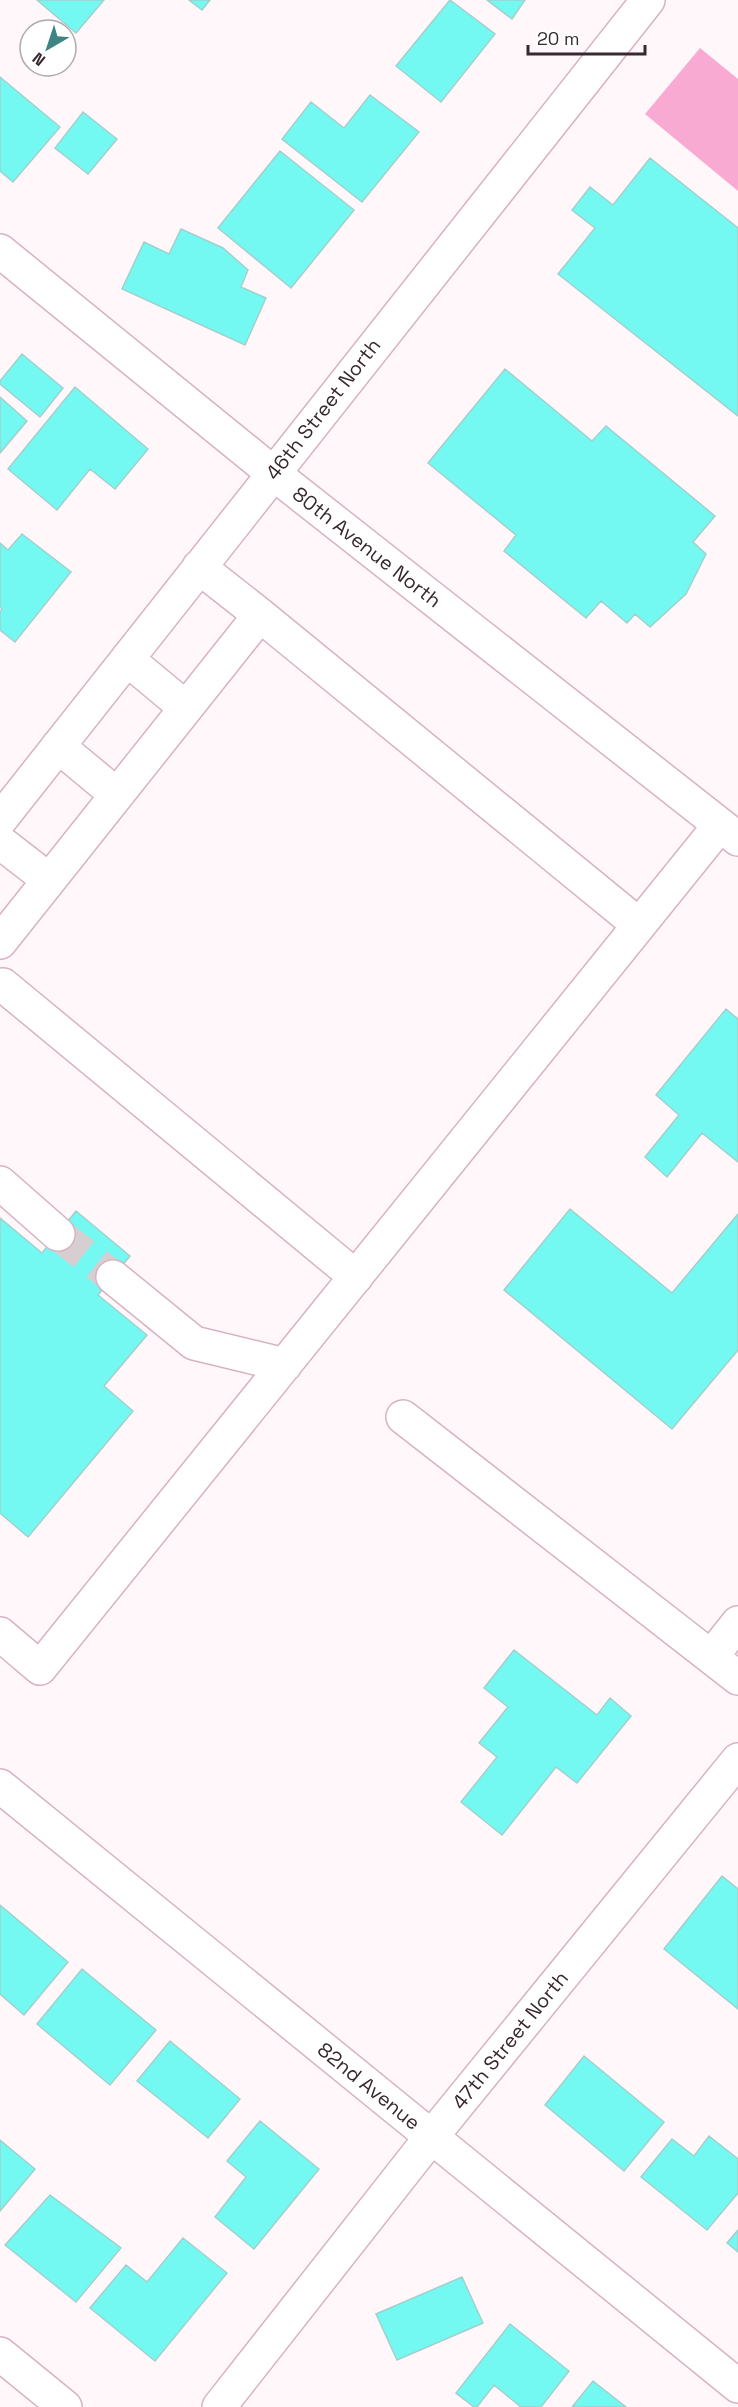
<svg xmlns="http://www.w3.org/2000/svg" width="738" height="2407" font-family="'Space Grotesk',sans-serif">
<rect width="100%" height="100%" fill="#fff7fa"/>
<path fill="#f9aad3" d="M700,48L738,79V191L645,114Z"/>
<path fill="#74f9f2" stroke="#a1d0cd" stroke-width="1.5" d="M37,0H104L76,33Z
M189,0H210L202,10Z
M450,0L495,34L441,102L396,66Z
M487,0H525L512,19Z
M0,77L60,127L13,182L0,171Z
M370,95L419,132L362,202L282,139L311,102L344,128Z
M83,112L117,139L88,174L55,148Z
M280,151L354,210L291,288L218,228Z
M650,158L738,228V416L558,274L595,228L572,210L590,187L613,205Z
M181,229L223,248L248,270L241,287L266,298L245,345L122,289L144,242L169,254Z
M22,354L63,388L40,417L0,384V381Z
M505,369L592,441L606,426L715,516L693,542L706,554L686,594L650,627L635,614L627,623L601,601L586,618L504,551L516,535L428,463Z
M75,387L148,449L115,489L90,469L57,510L8,469Z
M0,397L27,421L0,453Z
M22,534L71,572L15,642L0,630V612L2,609L0,607V543L8,550Z
M726,1009L738,1019V1162L702,1133L667,1177L645,1157L679,1115L656,1095Z
M570,1209L672,1293L738,1214V1350L672,1429L504,1290Z
M76,1211L130,1256L98,1295L147,1335L104,1386L133,1411L28,1537L0,1513V1218L42,1253Z
M514,1650L597,1715L610,1698L631,1716L577,1783L556,1767L502,1835L461,1802L497,1757L479,1743L508,1707L484,1688Z
M722,1876L738,1889V2009L664,1949Z
M0,1905L68,1962L24,2015L0,1994Z
M82,1969L156,2030L110,2085L37,2024Z
M170,2041L240,2099L208,2138L137,2081Z
M584,2056L664,2122L624,2171L545,2105Z
M260,2121L319,2169L254,2249L215,2217L246,2177L227,2161Z
M709,2136L738,2159V2193L707,2230L641,2177L672,2139L694,2156Z
M0,2140L35,2169L0,2211Z
M50,2195L121,2248L76,2302L5,2245Z
M738,2230V2252L727,2243Z
M183,2238L227,2273L155,2361L90,2308L126,2265L147,2282Z
M462,2277L483,2323L397,2360L376,2314Z
M510,2324L569,2371L541,2407H521L494,2385L477,2407H474L456,2393Z
M593,2381L626,2407H572Z"/>
<g fill="none" stroke-linecap="round" stroke-linejoin="round">
<path stroke="#d7ced2" stroke-width="33" stroke-dasharray="33 16" stroke-linecap="butt" d="M58,1234L113,1277"/>
<g stroke="#d8b2c4" stroke-width="36">
<path id="minor" d="M0,251L273,473L738,839
M199,567L260,615
M127,659L186,708
M58,746L117,795
M0,820L648,0
M0,842L49,880
M0,942L260,615L639,925
M3,985L356,1277
M0,1183L58,1234
M113,1277L194,1343L285,1365
M403,1417L738,1678
M0,1634L40,1668L720,825
M711,1657L738,1623
M0,1786L738,2386
M0,2354L65,2407
M219,2407L432,2136L738,1760"/>
</g>
<use href="#minor" stroke="#fff" stroke-width="33"/>
</g>
<g text-anchor="middle" dominant-baseline="central" stroke-width="4.5" stroke-linejoin="round" paint-order="stroke">
<g font-size="20" fill="#382930" stroke="#fff">
<text transform="translate(323 409) rotate(-52)">46th Street North</text>
<text transform="translate(367 547) rotate(38)">80th Avenue North</text>
<text transform="translate(510 2040) rotate(-51)">47th Street North</text>
<text transform="translate(369 2086) rotate(39)">82nd Avenue</text>
</g>
</g>
<g transform="translate(48 48) rotate(219)"><circle r="28" fill="#ffffff" stroke="#afa9ac" stroke-width="1.5"/>
<path d="M0-4.5L10 22L0 15L-10 22Z" fill="#3d8582"/>
<text y="-9" font-size="16" font-weight="bold" text-anchor="middle" fill="#382930">N</text>
</g>
<path d="M528 45v9h117v-9" fill="none" stroke="#382930" stroke-width="3"/>
<text x="537" y="45" font-size="18" fill="#382930" stroke="#ffffff" stroke-width="4.5" paint-order="stroke">20 m</text>
</svg>
